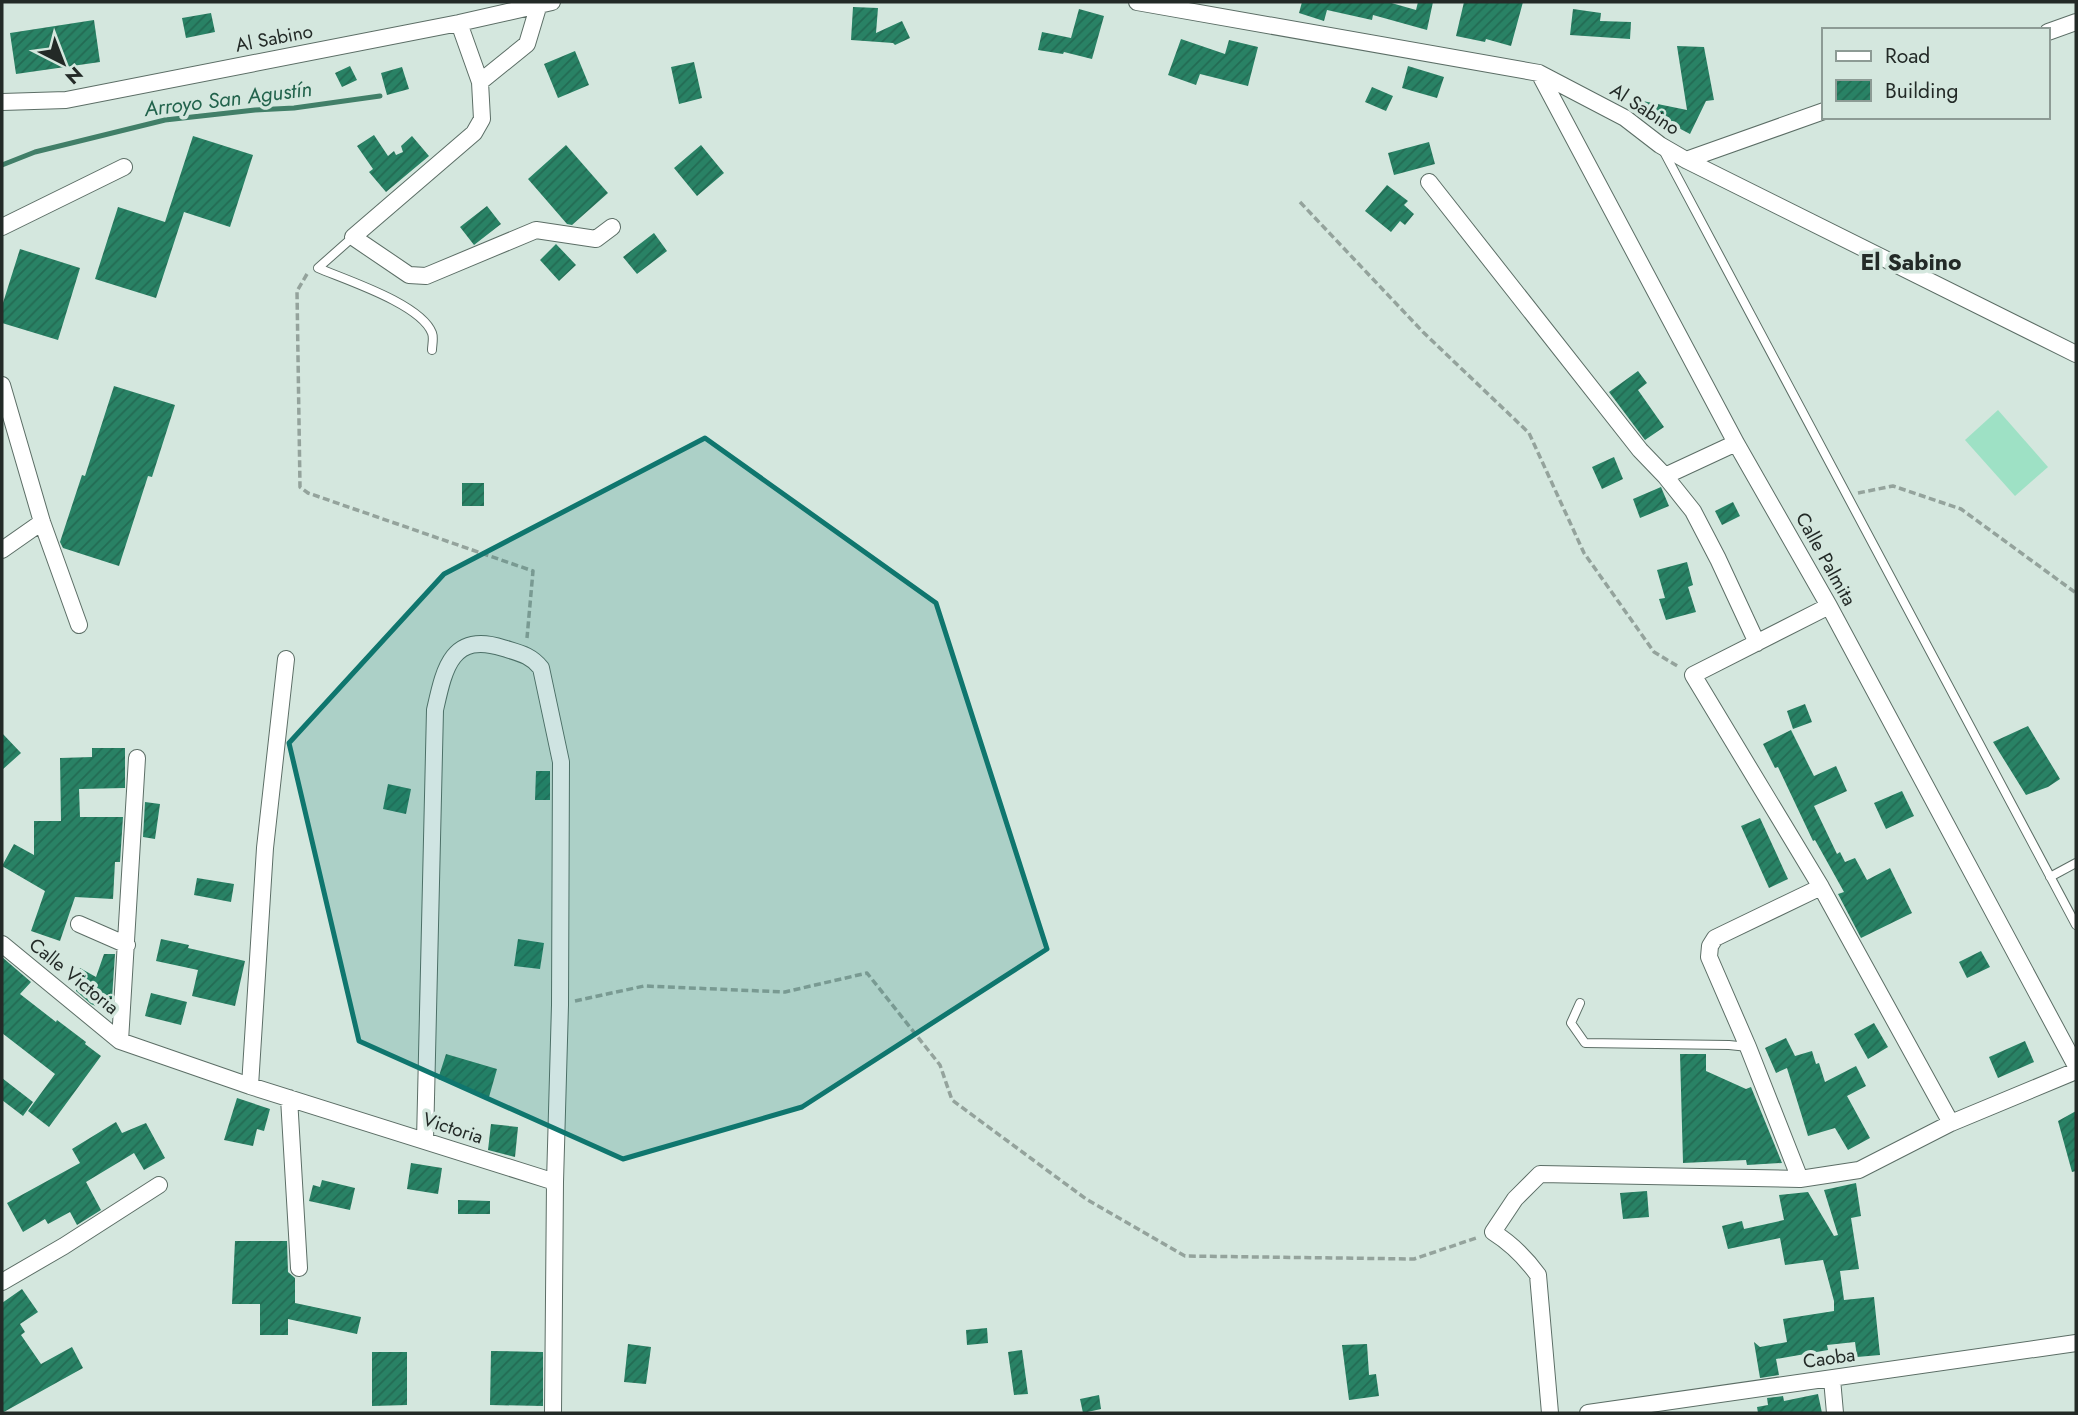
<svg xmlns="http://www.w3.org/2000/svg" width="2078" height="1415" font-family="Jost,sans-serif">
<defs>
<pattern id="building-hatch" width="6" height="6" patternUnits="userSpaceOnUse" patternTransform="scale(1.75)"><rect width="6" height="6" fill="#298265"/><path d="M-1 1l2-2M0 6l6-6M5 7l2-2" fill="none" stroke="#236b53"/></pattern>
</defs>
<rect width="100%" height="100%" fill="#d4e7de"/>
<path fill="#9ee1c5" d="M1998,410L2048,467L2015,496L1965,440Z"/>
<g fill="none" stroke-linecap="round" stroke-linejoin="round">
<path stroke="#417f68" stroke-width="5" d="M2,165L35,152L165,120L255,110L294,108L380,96"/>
</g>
<path fill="url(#building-hatch)" d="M1302,2H1388L1416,10L1418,2H1433L1427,30L1373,15L1372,20L1327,10L1324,21L1299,13Z
M1464,2H1523L1511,46L1486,39L1485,42L1456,36Z
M853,7L878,8L876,33L902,21L910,38L895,45L893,43L851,40Z
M1079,9L1104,16L1092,59L1064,52L1063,54L1038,50L1042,32L1071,38Z
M1573,9L1601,13L1600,21L1631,22L1630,39L1570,35Z
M211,13L215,32L186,38L182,18Z
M94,20L100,62L16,74L10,33Z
M1181,39L1225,54L1229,40L1258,47L1248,86L1200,74L1196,85L1168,75Z
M1677,46L1704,47L1714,100L1706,101L1690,134L1631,103L1633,99L1687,110Z
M575,51L589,85L558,98L544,64Z
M694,62L702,98L679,104L671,67Z
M350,66L357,80L342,87L335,73Z
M1408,66L1444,77L1437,98L1402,88Z
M402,67L409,89L387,95L381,73Z
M1372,87L1393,96L1386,111L1365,102Z
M374,135L388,156L394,151L396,155L403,152L401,146L412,136L429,156L386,192L369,172L373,169L357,146Z
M193,136L253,155L230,227L184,212L156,298L95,279L118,207L165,222Z
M1429,142L1435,164L1394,175L1388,153Z
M566,145L608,193L572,225L567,224L528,179Z
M701,145L724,173L697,196L674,168Z
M1387,185L1408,201L1404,205L1414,214L1405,225L1400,221L1391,232L1365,211Z
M487,206L501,224L474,245L460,227Z
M654,233L667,251L637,274L623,257Z
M556,244L576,265L559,281L540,260Z
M20,249L80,268L58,340L2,323V306Z
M1638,371L1647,383L1638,390L1664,427L1645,440L1609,392Z
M114,386L175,405L152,477L148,476L119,566L63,548L60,542L82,475L85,476Z
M1614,457L1623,479L1602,489L1592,467Z
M462,483H484V506H462Z
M1661,487L1669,506L1640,518L1633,499Z
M1733,502L1740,516L1722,525L1715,511Z
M1687,562L1693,585L1688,587L1696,612L1666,620L1659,599L1665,598L1657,570Z
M1805,704L1812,722L1793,729L1787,711Z
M2028,726L2060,779L2048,787L2026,795L1993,742Z
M1791,730L1814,776L1836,766L1847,791L1814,806L1837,854L1840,852L1845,862L1855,858L1867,880L1890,868L1912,913L1861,938L1838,894L1844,892L1815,840L1813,841L1778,767L1775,768L1763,744Z
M2,733L21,753L2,770Z
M92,748H125V788L79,789L80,817H123L120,862H115L113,899L75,897L60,941L31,931L45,891L2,866L14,844L34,855V821H61L60,758L92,757Z
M536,771H550V800H535Z
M388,784L411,789L406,814L383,809Z
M1902,791L1914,816L1886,829L1874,803Z
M145,802L160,804L155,839L143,837Z
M1760,818L1788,879L1769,888L1741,826Z
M197,878L234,884L231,902L194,895Z
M161,939L189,945L188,948L245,961L235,1006L192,996L198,970L156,961Z
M518,939L544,943L540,969L514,966Z
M1981,951L1990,967L1967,978L1959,962Z
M104,954H115L111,1013L91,1004L76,991L80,968L96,977Z
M2,957L31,982L20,994L56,1022L57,1020L86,1042L85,1044L101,1056L49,1127L28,1111L55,1074L2,1033Z
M151,993L187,1002L181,1025L145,1016Z
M1874,1023L1888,1047L1868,1059L1854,1034Z
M1786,1038L1795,1056L1812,1051L1816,1064L1819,1063L1825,1082L1856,1066L1866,1086L1847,1096L1870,1138L1848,1150L1835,1128L1808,1136L1787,1068L1776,1073L1765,1048Z
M2025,1041L2034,1062L1998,1078L1989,1057Z
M446,1054L497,1069L489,1097L467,1091L468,1088L438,1079Z
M1680,1054H1706V1071L1746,1089L1751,1087L1782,1163L1747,1165L1746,1160L1683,1163Z
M2,1078L33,1102L23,1116L2,1100Z
M237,1098L270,1109L264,1131L257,1129L253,1146L224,1140Z
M2076,1111V1171L2072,1172L2058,1121Z
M116,1122L122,1133L146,1123L165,1158L144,1170L134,1153L86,1182L101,1210L77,1225L70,1212L48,1224L45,1219L23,1232L7,1203L80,1163L72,1149Z
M491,1124L518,1127L515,1157L488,1150Z
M411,1163L442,1168L438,1194L407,1189Z
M322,1180L355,1188L350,1210L309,1201L313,1185L320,1187Z
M1856,1183L1861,1216L1851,1218L1859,1269L1840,1271L1844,1300L1874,1297L1880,1355L1857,1357L1855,1342L1827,1345L1828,1350L1776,1359L1779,1375L1760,1378L1754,1342L1760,1347L1787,1342L1783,1319L1834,1311V1301L1823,1260L1785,1265L1780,1238L1728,1249L1722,1226L1742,1221L1744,1229L1784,1220L1779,1195L1808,1192L1834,1236L1838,1235L1824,1190Z
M1647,1191L1649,1217L1623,1219L1620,1193Z
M458,1200L490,1201V1214H458Z
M235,1241H287L288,1272L295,1278V1303L361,1317L357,1334L288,1319V1335H260V1304H232Z
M22,1289L38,1312L20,1324L25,1332L21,1335L41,1364L72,1347L83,1368L2,1413V1303Z
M987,1328L988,1343L967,1345L966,1330Z
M628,1344L651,1347L646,1384L624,1382Z
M1367,1344L1369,1375L1376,1374L1379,1396L1349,1400L1342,1345Z
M1022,1350L1028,1394L1014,1395L1008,1352Z
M491,1351L543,1352V1406L490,1405Z
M372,1352H407V1405L372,1406Z
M1818,1394L1822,1413H1758L1757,1407L1768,1405L1767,1398L1783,1396L1784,1401Z
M1099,1395L1101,1409L1083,1413L1080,1399Z"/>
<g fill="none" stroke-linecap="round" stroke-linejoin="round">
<g stroke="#5c6e66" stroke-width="10">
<path id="service" d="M1663,150L2076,925
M353,237L318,268C346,280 421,304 432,333C434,338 432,345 432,350
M2050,877L2076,863
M1580,1003L1571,1023L1585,1043L1729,1045L1748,1047"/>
</g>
<g stroke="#5c6e66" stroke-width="18">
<path id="minor" d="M1137,2L1539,73L1625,118L1660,145L1686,160L2076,354
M459,23L480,82L482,119L474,133L353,237L409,275L426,276L536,230L596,239L612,227
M2048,32L2076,22
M1539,73L1736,443L1829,606L2076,1066
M480,82L527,44L539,4
M2,102L66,100L459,23L552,2
M1686,160L1824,111
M1429,182L1640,450L1665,476L1736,443
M2,227L124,167
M2,385L42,522L79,625
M1665,476L1693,511L1718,559L1757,643
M2,550L42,522
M1829,606L1693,675L1821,887L1951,1123
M79,924L127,945
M2,944L120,1041L250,1086L555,1182L553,1413
M120,1041L137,758
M250,1086L265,848L286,659
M289,1098L299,1268
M425,1141L435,710C444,670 451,631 503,648C519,653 531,655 541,668L561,762L560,1005L555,1182
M1800,1179L1748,1047L1709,957L1710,946L1715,938L1821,887
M2,1282L64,1246L159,1185
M1832,1379L1835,1413
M1550,1413L1538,1275C1525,1257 1512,1244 1493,1232L1515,1199L1540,1174L1800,1179L1859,1170L1951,1123L2076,1071
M1588,1413L2076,1343"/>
</g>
<path stroke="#94a39c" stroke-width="3.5" stroke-dasharray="7 3.5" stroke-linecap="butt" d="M1300,202L1423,332L1529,433L1584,553L1654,652L1679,667
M307,274L297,291L300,487L308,493L533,571L527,638
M1858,493L1893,486L1961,509L2076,593
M575,1001L644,986L785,992L867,973L940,1065L952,1100L1086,1199L1185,1256L1414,1259L1479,1237"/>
<use href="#service" stroke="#fff" stroke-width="8"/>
<use href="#minor" stroke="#fff" stroke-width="16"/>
</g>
<path fill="#0f766e" fill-opacity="0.2" stroke="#0f766e" stroke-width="5" stroke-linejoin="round" d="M705,438L936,603L1047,949L802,1107L623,1159L359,1041L289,743L444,574Z"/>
<g text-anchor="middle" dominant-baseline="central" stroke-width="7" stroke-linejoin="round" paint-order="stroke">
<g font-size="19" fill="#232a27" stroke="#d4e7de">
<text transform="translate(274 38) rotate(-11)">Al Sabino</text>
<text transform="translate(1645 109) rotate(33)">Al Sabino</text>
<text transform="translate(1826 559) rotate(61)">Calle Palmita</text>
<text transform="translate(74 976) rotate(39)">Calle Victoria</text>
<text transform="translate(453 1128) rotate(18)">Victoria</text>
<text transform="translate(1829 1358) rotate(-8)">Caoba</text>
</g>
<g font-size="21" font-style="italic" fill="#22634c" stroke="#d4e7de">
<text transform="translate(228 99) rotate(-7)">Arroyo San Agustín</text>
</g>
<g font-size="23" font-weight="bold" fill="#232a27" stroke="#d4e7de">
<text x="1911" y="262">El Sabino</text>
</g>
</g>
<rect width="2078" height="1415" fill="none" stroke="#232a27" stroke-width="7"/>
<rect x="1822" y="28" width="228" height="91" fill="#d4e7de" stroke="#8d9b95" stroke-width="2"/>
<rect x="1836" y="51" width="35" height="10" fill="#ffffff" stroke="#8d9b95" stroke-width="2"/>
<text x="1885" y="63" font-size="21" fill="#232a27">Road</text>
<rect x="1836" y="80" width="35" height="21" fill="url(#building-hatch)" stroke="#8d9b95" stroke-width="2"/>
<text x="1885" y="98" font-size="21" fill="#232a27">Building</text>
<g transform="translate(63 63) rotate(138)" stroke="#d4e7de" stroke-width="5" paint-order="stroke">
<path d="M0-5L12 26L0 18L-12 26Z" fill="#232a27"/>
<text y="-10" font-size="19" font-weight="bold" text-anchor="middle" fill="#232a27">N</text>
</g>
</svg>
